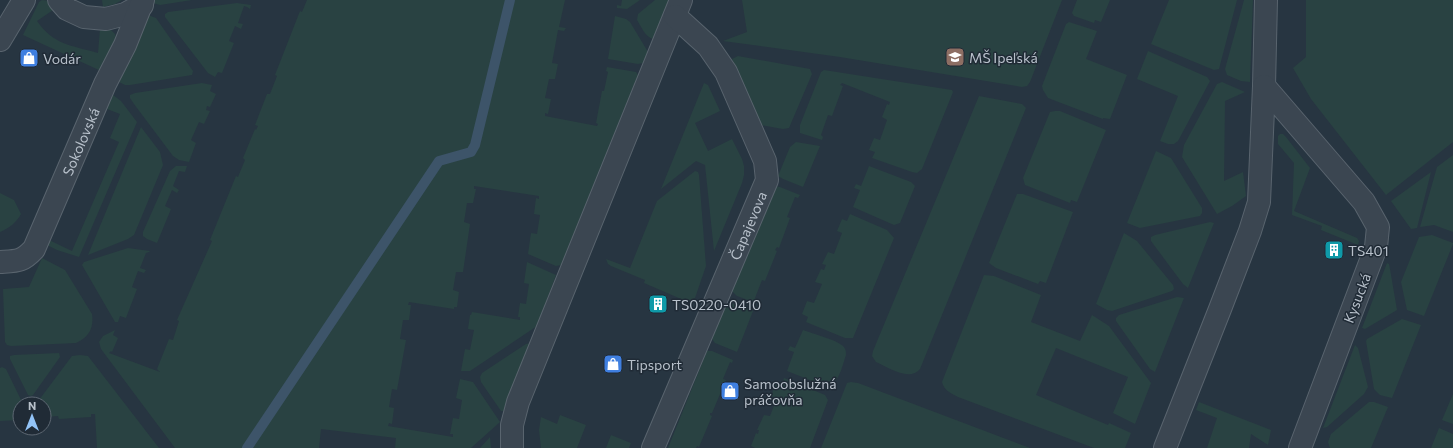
<svg xmlns="http://www.w3.org/2000/svg" width="1453" height="448" font-family="Commissioner,sans-serif">
<rect width="100%" height="100%" fill="#273541"/>
<path fill="#294242" d="M42,0L49,1L53,10L37,21C54,45 70,45 98,53L100,29H110L115,34L116,38L101,71L23,35L39,2Z
M102,0H122L115,4L103,7Z
M154,0H192L160,5L153,3Z
M307,0H565L559,27L566,28L564,31L558,30L552,63L558,64L555,79H549L545,98L551,99L548,114L545,113V116L597,126L598,124L596,123L602,91H604L608,72L606,71L607,67L636,72L638,75L561,265L556,266L528,254L531,233L537,234L540,215L534,214L536,198L539,199V196L474,186V189H476L473,203H467L464,222L470,224L463,272H456L453,290L459,292L457,307H454V309L409,302L408,305H411L409,320H403L400,339L406,340L397,390L392,389L389,407L394,408L392,424L389,423L388,426L453,437V434H450L453,418L459,419L462,400L456,398L460,379L473,382L500,422L471,448H395L396,438L321,429L319,448H175L101,349L99,342L103,336L115,330L113,335L118,338L112,352L111,351L109,353L160,372L157,369L169,339L173,340L179,321L177,320L212,241L210,240L236,176L238,177L245,160L243,158L255,129L256,130L258,126L255,125L267,94H270L277,76L275,75L300,11L302,12Z
M622,0H640L627,9L617,8V5L621,6Z
M655,0H669L653,39C645,37 641,26 637,20L638,14Z
M742,0H1062L1030,82L1027,86L1022,87L840,57L723,41L747,32Z
M1077,0H1110L1101,22L1095,20L1094,23L1074,16L1072,13Z
M1169,0H1237L1219,69L1214,70L1151,44Z
M1244,0H1253L1250,82L1241,81L1227,75L1225,69Z
M1306,0H1453V142L1386,195L1311,99L1293,68L1306,57Z
M237,3L251,5L250,9L247,7L244,6L238,23L243,24L241,29L235,26L229,41L234,43L222,73L218,72L215,77L208,73L165,17V14L168,12Z
M148,15L156,18L193,71L192,75L130,85H125L119,82Z
M615,16L626,19L630,22L648,52L643,63L638,64L608,59Z
M1069,22L1097,31L1086,59L1127,75L1110,119L1103,118V119L1048,98L1043,90L1042,86L1066,24Z
M1148,51L1207,77L1210,81L1178,141L1174,144H1168L1160,141L1178,96L1137,79Z
M738,56L810,69L812,74L789,128L783,129L761,125L732,59Z
M824,70L952,90L953,92L922,169L917,173L912,172L872,158L875,152L869,150L874,138L880,140L887,120L882,117L887,104L889,105L890,102L842,83L840,85L843,86L832,116L828,115L821,135L823,137L822,140L800,133V125L821,72Z
M1222,82L1245,92L1225,101L1224,181L1243,172L1246,196L1232,206L1217,214L1182,157L1184,145L1217,84Z
M202,83L212,85L210,91L216,94L210,107L207,106L206,110L210,111L204,124L199,122L191,140L196,143L189,162L179,160L173,156L134,104L130,98V95L135,93Z
M704,83L708,85L720,111L695,123L708,151L732,139L742,159L744,166V175L742,183L714,251L705,165L696,161L661,189Z
M113,95L121,101L137,122L79,257L57,250L47,245L49,240L72,251L119,142L110,138L120,114L107,109Z
M979,96L1022,104L1026,108L920,369C909,382 888,367 876,362L872,356L873,351Z
M1055,111H1060L1106,130L1077,202L1071,200L1070,203L1025,185L1023,178L1050,112Z
M141,127L160,152L163,165L134,235L128,239L88,255Z
M1280,134H1283L1286,137L1310,168L1294,211L1357,238L1359,241L1358,245L1321,230L1322,226L1292,215L1294,163L1278,144V136Z
M796,142L820,146L803,187L783,179L778,176L790,147Z
M1156,151L1171,158L1202,208V213L1200,216L1140,228L1127,223Z
M1453,155V232L1434,225L1420,227L1437,167Z
M176,166H187L185,172L179,171L173,186L179,190L177,193L172,190L165,206L171,209L157,243L147,239L143,236V232L170,171Z
M869,166L911,182L915,186L900,223L894,225L853,207L860,190L854,188L856,184L861,186Z
M695,171L698,172L699,175L706,266L695,298L688,302L644,283L645,280L611,266L608,264L606,259L630,268L657,201Z
M1431,172L1417,228L1411,229L1391,201Z
M774,186L780,187L800,195L798,198L795,197L787,217L790,218L779,248L777,247L775,250L777,251L765,281L762,280L755,298L757,299L756,303L737,296L732,291Z
M0,193L14,200L21,214C16,223 9,228 0,232Z
M1017,194H1023L1073,212L1046,283L1040,281L1038,284L996,268L989,263Z
M850,214L887,230L894,238L853,338H845L806,322L808,317L802,314L807,301L814,303L822,284L815,282L821,269L824,270L826,265L822,264L828,252L834,254L842,233L837,231L842,219L847,221Z
M1210,222L1214,223L1188,288L1183,284L1151,241V237L1155,235Z
M1124,233L1137,241L1173,285L1174,289L1172,291L1112,311L1107,310L1096,304Z
M1432,235L1453,243V244L1424,316L1407,310L1401,282L1419,237Z
M128,248L150,251L149,252L146,253L140,268L146,270L144,273L138,271L132,287L137,289L126,318L120,316L118,322H115L82,265L84,262Z
M42,258L65,270L92,314C94,328 89,337 76,343L11,346L7,345L5,342L3,289L29,287Z
M527,262L556,275L537,326L470,371H461L465,349L470,350L474,330L468,329L470,315H471L472,312L520,320V317H518L520,303L526,304L529,284L524,283Z
M1387,263L1389,264L1390,269L1397,310L1365,329L1362,328Z
M984,275L994,276L1041,295L1031,322L1080,341L1092,315L1109,326L1151,383L1135,424L1113,413L1128,377L1056,348L1036,395L1108,425L1109,423L1131,433L1125,448H1094L958,397C950,393 944,390 942,382Z
M1177,297L1184,298L1155,372L1150,369L1116,321V318L1119,315Z
M731,303L753,311L737,352L715,343L712,339L726,304Z
M1402,319L1421,325L1392,398L1380,395L1374,389L1366,341L1367,339Z
M803,330C813,334 835,339 843,346C846,349 846,352 846,355C842,366 839,386 825,386L787,371L794,352L788,350L790,346L795,348Z
M531,343L506,404L505,411H501L481,382L480,377L482,373L526,344Z
M1355,345L1358,348L1368,387L1364,394L1327,427L1323,428Z
M707,351H712L733,360L732,363L730,362L723,379L726,380L712,413H710V415L712,416L699,447L697,446L696,448H668Z
M59,353L60,357L33,395L31,396L28,395L10,359V356L14,355Z
M80,355L88,356L159,448H97L95,414H91V417L59,419L58,416L44,417V404H36L72,356Z
M2,367L6,369L23,404H20V420L0,421V368Z
M784,378L825,395L828,400L810,448H755L751,446L756,433L758,434L759,430H757L764,415L770,416L777,398L771,396L777,381L782,384Z
M851,382L858,383L1030,448H821L847,383Z
M1453,394V424L1442,420Z
M1199,402L1271,430L1268,445L1251,434L1249,448H1207L1217,418L1196,410Z
M1369,402H1374L1388,407L1371,448H1330L1328,442L1331,434Z
M560,415L586,425L577,448H541L539,430L541,417L557,424Z
M1439,428L1453,434V448H1431Z
M611,435L631,443L629,448H606Z
M490,437L491,448H480Z"/>
<g fill="none" stroke-linecap="round" stroke-linejoin="round">
<path stroke="#3d5469" stroke-width="10" d="M247,448L439,161L471,152L475,145L510,0"/>
<g stroke="#59646e" stroke-width="24">
<g id="street">
<path d="M59,0L67,9L84,17L106,19L125,14L142,5"/>
<path d="M0,40L24,0"/>
<path d="M1264,86L1266,0"/>
<path id="s1" d="M0,262C17,261 22,262 34,249L105,84L125,45L143,0"/>
<path d="M512,448V425L518,402L681,0"/>
<path id="s2" d="M653,448L767,180L765,161L726,72L708,46L675,16"/>
<path d="M1165,448L1220,309L1250,231L1259,202L1264,86L1364,202L1378,227L1376,247L1300,448"/>
</g>
</g>
<use href="#street" stroke="#3b4651" stroke-width="22"/>
</g>
<defs>
<g id="school-square" transform="scale(1)"><rect x="-9" y="-9" width="18" height="18" rx="4" fill="#8d6e63" stroke="#202b36"/><path d="M0-5L7-2L0 1L-7-2ZM-4 1L0 2.5L4 1V4Q0 6-4 4Z" fill="#fff"/></g>
<g id="shop-square" transform="scale(1)"><rect x="-9" y="-9" width="18" height="18" rx="4" fill="#3f7fe0" stroke="#202b36"/><path d="M-5-2.5h2.3a2.7 3.5 0 0 1 5.4 0H5L5.5 6h-11ZM-1.5-2.5h3a1.5 2.3 0 0 0-3 0Z" fill="#fff"/></g>
<g id="building-square" transform="scale(1)"><rect x="-9" y="-9" width="18" height="18" rx="4" fill="#0f9aa8" stroke="#202b36"/><path d="M-4-6H4V6H1V3H-1V6H-4ZM-2.5-4.3h1.7v1.8h-1.7ZM.8-4.3h1.7v1.8H.8ZM-2.5-1h1.7V.8h-1.7ZM.8-1h1.7V.8H.8Z" fill="#fff"/></g>
</defs>
<g fill-rule="evenodd">
<use href="#school-square" x="955" y="57"/>
<use href="#shop-square" x="29" y="58"/>
<use href="#building-square" x="1334" y="250"/>
<use href="#building-square" x="658" y="304"/>
<use href="#shop-square" x="613" y="364"/>
<use href="#shop-square" x="730" y="391"/>
</g>
<g text-anchor="middle" dominant-baseline="central" stroke-width="3" stroke-linejoin="round" paint-order="stroke">
<g font-size="14" fill="#b8c1cb" stroke="#202b36" text-anchor="start">
<text x="969" y="57">MŠ Ipeľská</text>
<text x="43" y="58">Vodár</text>
<text x="1348" y="250">TS401</text>
<text x="672" y="304">TS0220-0410</text>
<text x="627" y="364">Tipsport</text>
<text x="744" y="383">Samoobslužná<tspan x="744" dy="16">práčovňa</tspan></text>
</g>
<g font-size="14" fill="#b8c1cb" stroke="#202b36">
<text stroke="none"><textPath href="#s1" startOffset="155">Sokolovská</textPath></text>
<text stroke="none"><textPath href="#s2" startOffset="242">Čapajevova</textPath></text>
<text transform="translate(1357 298) rotate(-69)">Kysucká</text>
</g>
</g>
<g transform="translate(32 416)"><circle r="19" fill="#202b36" stroke="#5d6772"/>
<path d="M0-3L7 15L0 10L-7 15Z" fill="#92c3f6"/>
<text y="-6" font-size="11" font-weight="bold" text-anchor="middle" fill="#b8c1cb">N</text>
</g>
</svg>
